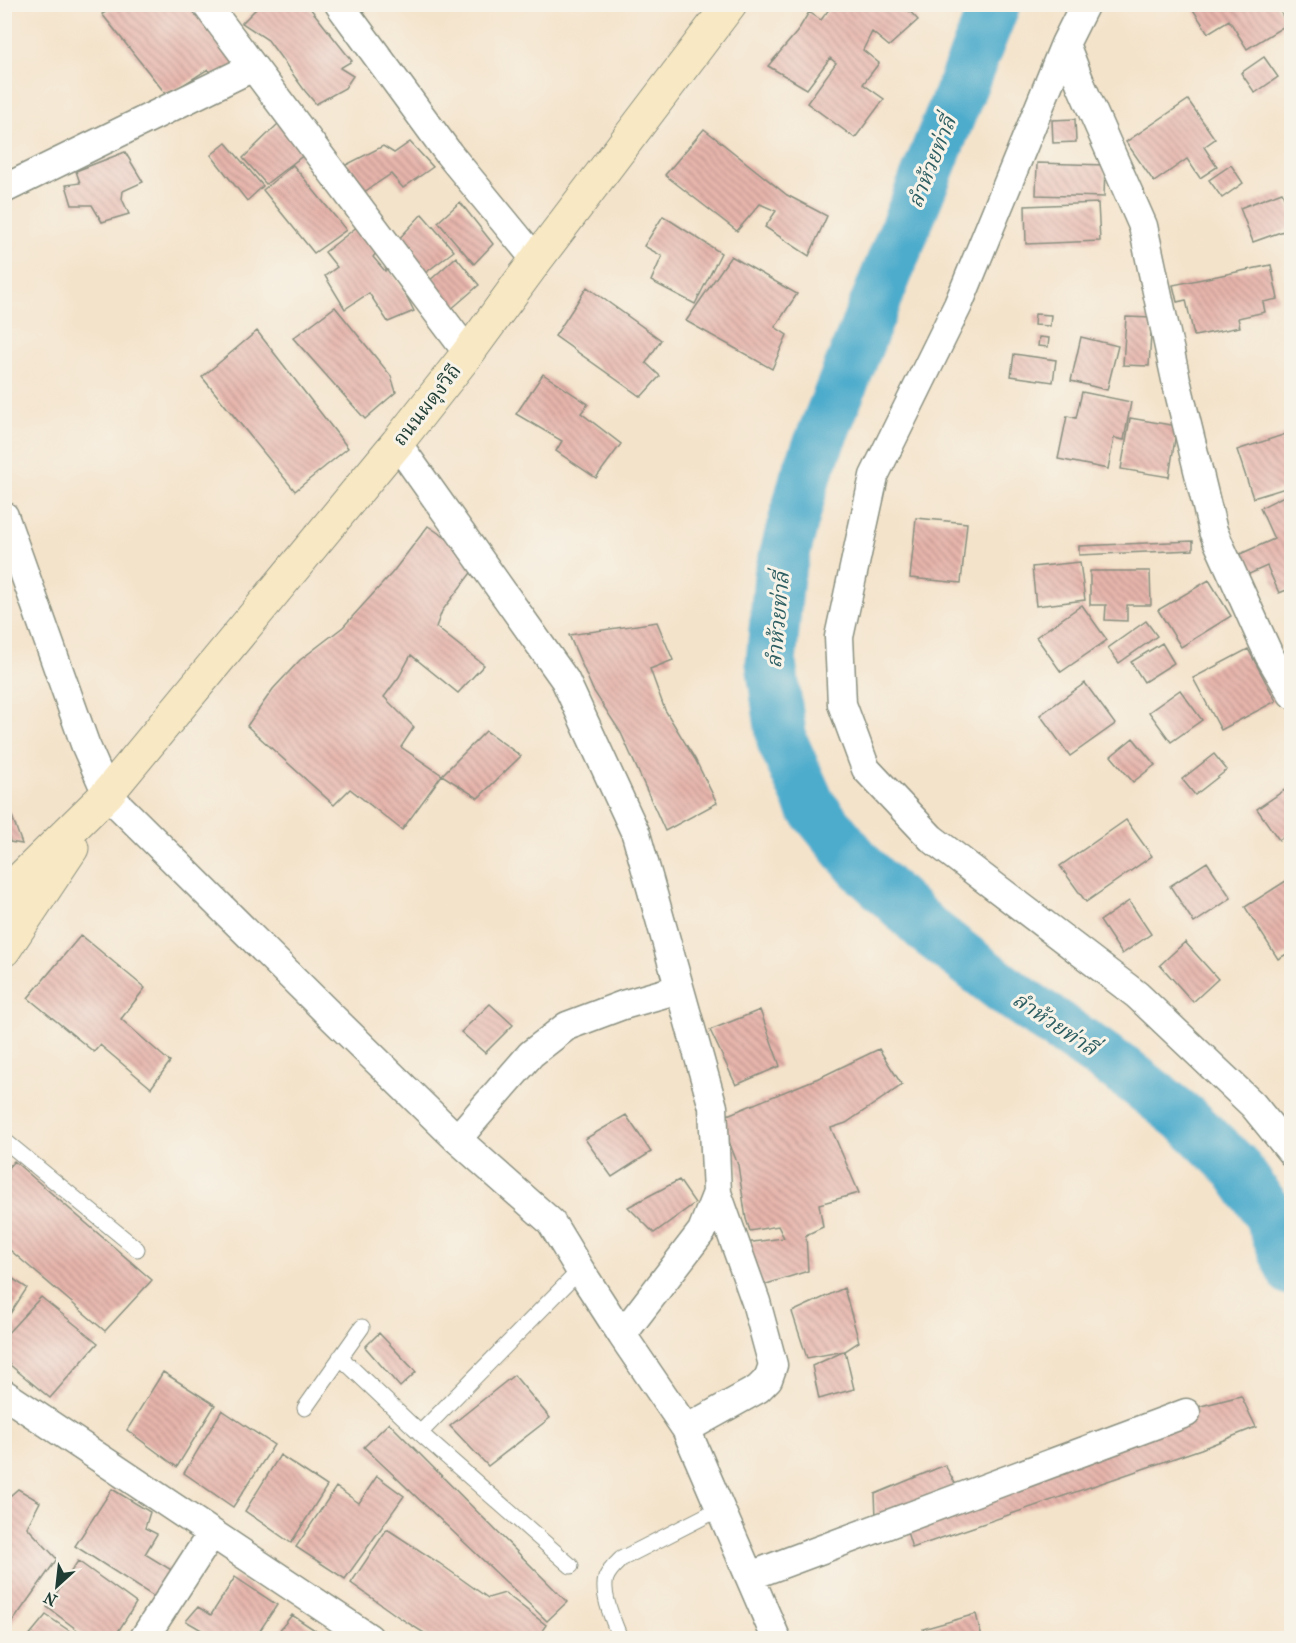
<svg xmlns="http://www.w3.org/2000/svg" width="1296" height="1643" font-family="'IM FELL French Canon','Noto Serif Thai',serif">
<defs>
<pattern id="building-back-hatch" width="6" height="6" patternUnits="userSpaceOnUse" patternTransform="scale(1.5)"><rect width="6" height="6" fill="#e7b5ac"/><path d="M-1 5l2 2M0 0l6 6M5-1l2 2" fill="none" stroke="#bb948d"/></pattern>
</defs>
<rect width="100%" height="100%" fill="#f7f3e8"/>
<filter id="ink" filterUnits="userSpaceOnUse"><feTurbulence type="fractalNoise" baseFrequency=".0167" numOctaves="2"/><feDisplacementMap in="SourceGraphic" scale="12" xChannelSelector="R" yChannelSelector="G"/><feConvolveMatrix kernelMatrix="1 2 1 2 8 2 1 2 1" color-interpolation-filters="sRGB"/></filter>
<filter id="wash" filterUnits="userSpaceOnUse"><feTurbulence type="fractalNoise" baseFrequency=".008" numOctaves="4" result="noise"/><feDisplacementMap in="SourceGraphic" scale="24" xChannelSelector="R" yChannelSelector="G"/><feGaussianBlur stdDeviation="1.35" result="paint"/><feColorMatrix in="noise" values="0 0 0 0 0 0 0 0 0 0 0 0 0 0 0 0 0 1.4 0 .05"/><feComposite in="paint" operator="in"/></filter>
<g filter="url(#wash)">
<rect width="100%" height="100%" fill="#f4e3cb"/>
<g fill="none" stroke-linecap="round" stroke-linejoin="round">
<path stroke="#4eaccc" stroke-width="51" d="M995,4L805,478L779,576L771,663L782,741L811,806L861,867L929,931L1004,989L1129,1075L1188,1121L1236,1167L1267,1211L1292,1271"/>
</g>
<g id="blocks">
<path fill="url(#building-back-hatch)" d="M120,4H195L238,64L211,76L208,69L180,87L165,93L102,14Z
M261,4H311L310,8L352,61L340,68L353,76L345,88L316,104L305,91L268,40L242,23Z
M833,4H903L918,20L889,46L872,32L863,50L879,63L863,84L884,99L855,138L807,103L836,63L830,58L807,89L768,66L797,32L809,12L821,20Z
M1190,5H1276L1288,24L1247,49L1229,20L1208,33Z
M1264,57L1278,77L1255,93L1241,73Z
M1188,100L1215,139L1204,147L1217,167L1200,178L1187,159L1154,182L1126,142Z
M1075,119L1076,142L1053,143L1052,120Z
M280,122L305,154L266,184L243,158Z
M704,129L787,195L827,216L809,256L765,227L776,211L760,204L737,231L665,175Z
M410,142L433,167L403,188L391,174L364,192L344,166L383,146L394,153Z
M226,143L263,186L247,201L211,155Z
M125,152L143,182L123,191L122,199L129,214L102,222L92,205H72L66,185L80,183L76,171Z
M1037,163L1105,165L1104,197L1036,195Z
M293,165L346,230L314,253L263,190Z
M1231,165L1243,183L1222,198L1209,180Z
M1282,192L1292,215V228L1253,242L1240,208Z
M460,202L493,244L474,264L438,222Z
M1098,203L1100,241L1026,244L1025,206Z
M422,214L454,251L424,274L395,243Z
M663,216L721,253L695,304L651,281L662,256L644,246Z
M363,222L380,248L373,257L385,271L388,267L408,299L414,311L388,322L369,293L345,309L325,276L337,267L325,252Z
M731,256L797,294L775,327L787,335L772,369L686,321Z
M456,257L479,285L449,311L427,283Z
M1271,265L1278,299L1263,302L1265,312L1238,318L1240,327L1194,336L1186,300L1177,302L1173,285Z
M587,287L661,340L646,363L660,376L641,397L555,336Z
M335,307L391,376L396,392L365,419L293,338Z
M1035,314L1051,315L1050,326L1034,325Z
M1126,317L1152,318L1149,366L1123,365Z
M257,331L348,448L295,491L202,377Z
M1039,337L1049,338L1048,347L1038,346Z
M1081,337L1118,346L1107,390L1071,381Z
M1014,354L1056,360L1053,382L1011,376Z
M543,374L588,404L581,413L621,444L596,478L556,451L562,441L516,414Z
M1082,392L1131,402L1124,440L1114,438L1108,469L1058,459L1067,416L1076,418Z
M1130,418L1177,426L1169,477L1121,469Z
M1292,432V486L1253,498L1237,450Z
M1292,492V588L1279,593L1267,566L1247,575L1238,555L1274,539L1260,508Z
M916,518L967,523L961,583L910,578Z
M428,526L480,561L442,611L436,627L484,665L458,693L411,655L399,677L384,697L414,727L401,747L442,775L486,731L521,756L478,798L442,775L402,830L350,789L334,805L247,726L273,689L300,660L343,627L392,573Z
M1193,541V550L1079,555V546Z
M1080,562L1085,600L1036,606L1032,567Z
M1090,571H1150L1151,605H1127V621L1105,620L1106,605H1090Z
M1209,580L1231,616L1181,647L1158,610Z
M1082,605L1107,640L1061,672L1036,637Z
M1146,621L1157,636L1119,663L1108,648Z
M657,622L673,660L650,669L665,710L695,759L717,803L665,831L621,733L593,690L569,635Z
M1162,643L1174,663L1144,682L1131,662Z
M1248,649L1276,701L1221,730L1193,678Z
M1085,683L1115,724L1070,756L1040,715Z
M1180,690L1202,720L1171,742L1149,712Z
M1133,738L1155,765L1133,782L1111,756Z
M1214,754L1227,770L1195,795L1182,779Z
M1292,785V832L1279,840L1257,809Z
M4,805L12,816L22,844L10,842L4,824Z
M1126,820L1152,856L1086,902L1060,866Z
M1207,862L1231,898L1194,923L1170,886Z
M1292,877V951L1278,959L1245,907Z
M1129,901L1151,934L1122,954L1100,921Z
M81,935L145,988L121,1019L170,1062L151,1088L100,1045L94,1052L28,998Z
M1185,942L1218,979L1193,1002L1160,965Z
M490,1004L513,1025L485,1053L461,1032Z
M760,1010L780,1066L736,1085L710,1030Z
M879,1049L902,1085L846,1123L831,1128L859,1193L819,1204L823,1227L806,1235L808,1271L757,1287L745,1243L784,1238L778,1226L750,1231L746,1219L738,1165L720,1118L821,1077Z
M626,1115L651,1152L612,1177L585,1139Z
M14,1161L152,1280L105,1331L4,1245V1172Z
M679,1180L695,1203L654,1233L628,1207Z
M4,1273L27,1288L4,1323Z
M844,1288L859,1342L845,1351L854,1389L819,1399L812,1366L845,1351L807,1358L792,1312Z
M41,1297L98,1343L50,1398L4,1360V1337Z
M379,1333L416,1372L400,1387L365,1347Z
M163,1372L215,1405L177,1467L127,1430Z
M514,1375L550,1418L488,1466L450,1426Z
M1241,1396L1256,1427L1201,1449L912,1548L903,1519L1201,1406Z
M222,1410L274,1445L233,1507L184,1473Z
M389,1423L567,1602L547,1621L364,1447Z
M280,1455L327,1486L291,1543L245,1511Z
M945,1465L956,1485L876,1517L875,1494Z
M377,1476L404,1496L345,1579L296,1547L336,1487L359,1503Z
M18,1489L40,1502L27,1527L57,1559L11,1624L4,1619V1501Z
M112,1489L150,1512L145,1528L157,1534L145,1554L173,1571L156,1598L75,1546Z
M387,1529L439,1563L488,1598L505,1593L546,1625L537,1638H432L400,1618L351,1583Z
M78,1561L136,1603L114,1638H88L47,1607Z
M235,1577L277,1605L255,1638H215L186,1621L198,1607L211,1615Z
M976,1614L982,1638H926L923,1629Z
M46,1615L80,1638H27Z
M292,1615L327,1638H273Z"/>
</g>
</g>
<g filter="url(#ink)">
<use href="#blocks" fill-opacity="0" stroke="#8a9080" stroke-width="1.5"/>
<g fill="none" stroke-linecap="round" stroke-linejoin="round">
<g stroke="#8a9080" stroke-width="17">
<path id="service" d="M4,1140L137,1249
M340,1357L420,1433L571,1566
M305,1408L362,1327
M420,1433L580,1270
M620,1638C614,1622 601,1595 606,1578C609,1570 615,1565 621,1559L721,1508"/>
</g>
<g stroke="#8a9080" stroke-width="31">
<path id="minor" d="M206,4L468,353
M339,4L449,154L536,260
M1085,4L1065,44L1081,85L1143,226L1176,380L1213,531L1269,655L1292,694
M1065,44L958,305L874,476L839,637L842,704L866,769L931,838L1137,995L1253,1105L1292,1153
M4,189L253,67
M397,443L565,680L636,834L713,1107L717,1193L702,1231L622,1335
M4,516L85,744L107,794L333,1018L457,1139L551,1222L580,1270L622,1335L686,1429L776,1638
M457,1139L531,1054L567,1026L623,1005L679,989
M4,1394L369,1638
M686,1429L758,1389L768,1379L773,1365L756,1302L717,1193
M750,1576L1186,1413
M144,1638L212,1533"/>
</g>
<g stroke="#8a9080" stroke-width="35">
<path id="secondary" d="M4,895L107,794L397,443L468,353L536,260L730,4
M4,950L72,848"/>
</g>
<use href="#service" stroke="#fff" stroke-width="15"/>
<use href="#minor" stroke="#fff" stroke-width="28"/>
<use href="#secondary" stroke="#f8e8c3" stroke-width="33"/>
</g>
</g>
<g text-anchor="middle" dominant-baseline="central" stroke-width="6" stroke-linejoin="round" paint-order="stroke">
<g font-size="20" fill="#1f3d34" stroke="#f7f3e8">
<text transform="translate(427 405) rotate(-52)">ถนนผดุงวิถี</text>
</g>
<g font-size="21" font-style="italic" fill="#2d5e62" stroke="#f7f3e8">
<text transform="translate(932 162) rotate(-68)">ลำห้วยท่าลี่</text>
<text transform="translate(778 620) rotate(-85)">ลำห้วยท่าลี่</text>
<text transform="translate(1055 1024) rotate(34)">ลำห้วยท่าลี่</text>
</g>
</g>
<rect width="1296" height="1643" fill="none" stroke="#f7f3e8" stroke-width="24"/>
<g transform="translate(57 1586) rotate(207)" stroke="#f7f3e8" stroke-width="4.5" paint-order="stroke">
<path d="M0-4.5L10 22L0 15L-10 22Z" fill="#1f3d34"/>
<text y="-9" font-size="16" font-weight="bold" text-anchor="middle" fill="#1f3d34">N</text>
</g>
</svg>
